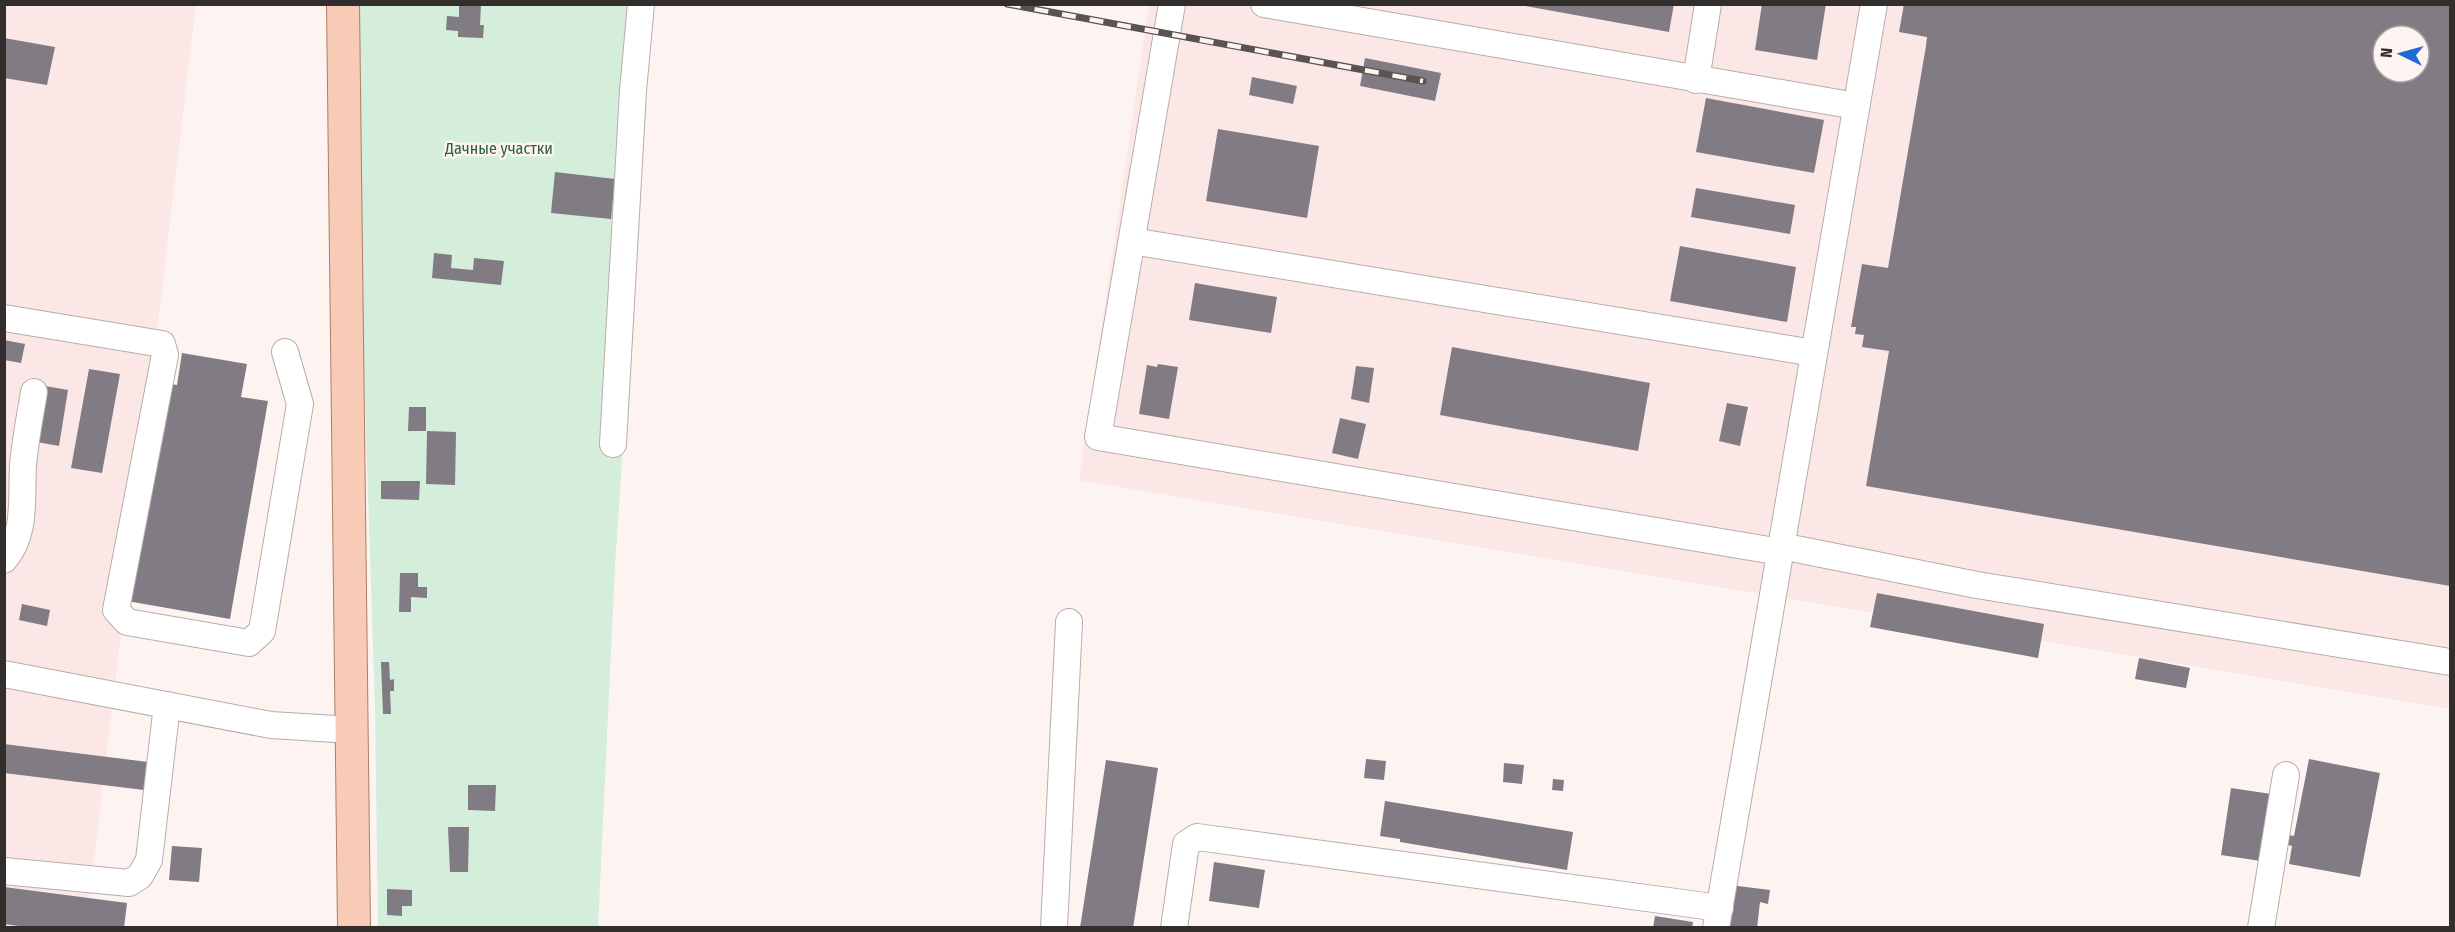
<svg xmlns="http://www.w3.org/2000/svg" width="2455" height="932" font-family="'Fira Sans Condensed',sans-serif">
<rect width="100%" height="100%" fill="#fdf4f1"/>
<path fill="#fce7e7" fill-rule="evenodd" d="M5,5H196L86,927L5,928Z
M1149,5H2450V709L1079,480ZM2383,36H2419V72H2383Z"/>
<path fill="#d5eddb" d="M352,5H652L615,567L598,927H378L375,708Z"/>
<path fill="#817b83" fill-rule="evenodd" d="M1514,4H1674L1669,32Z
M1762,4H1826L1817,60L1755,50Z
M1904,4H2450V586L1866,486L1889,351L1862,347L1864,335L1855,334L1856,327H1851L1862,264L1888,268L1926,46L1927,37L1899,32ZM2383,36H2419V72H2383Z
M459,5H481L480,25H484L483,38L458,37V31L446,30L447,16L459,17Z
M4,38L55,47L47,85L4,78Z
M1365,58L1441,73L1435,101L1360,86Z
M1252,77L1297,86L1293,104L1249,95Z
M1706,98L1824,120L1814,173L1696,152Z
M1218,129L1319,146L1307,218L1206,201Z
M555,172L615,179L611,219L551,213Z
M1696,188L1795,205L1790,234L1691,217Z
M1680,246L1796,267L1787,322L1670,301Z
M434,253L452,255L451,268L473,270L474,258L504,261L501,285L432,278Z
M1195,283L1277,297L1271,333L1189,320Z
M4,340L25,344L21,363L4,360Z
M1452,347L1650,383L1638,451L1440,415Z
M182,353L247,364L241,397L268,401L230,619L127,601L165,383L177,385Z
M1158,364L1178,367L1169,419L1139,414L1147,365L1157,367Z
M1356,366L1374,368L1369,403L1351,399Z
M89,369L120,374L102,473L71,468Z
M40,385L68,390L59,446L31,441Z
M1727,403L1748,407L1740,446L1719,441Z
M409,407H426V431H408Z
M1340,418L1366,424L1358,459L1332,453Z
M427,431L456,432L455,485L426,484Z
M381,481H420L419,500L381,499Z
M400,573H418V587H427V598L411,597V612H399Z
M1877,593L2044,624L2038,658L1870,627Z
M22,604L50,610L47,626L19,620Z
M2139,658L2190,668L2186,688L2135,679Z
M381,662H389L390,680L394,679V691H390L391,714H383Z
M4,744L148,762L144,790L4,773Z
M1366,759L1386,761L1384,780L1364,778Z
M2309,759L2380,773L2360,877L2289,864L2292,846L2288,845L2289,835L2294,836Z
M1106,760L1158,768L1133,928H1080Z
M1504,763L1524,765L1522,784L1503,782Z
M1553,779L1564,780L1563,791L1552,790Z
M468,785H496L495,811L468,810Z
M2231,788L2278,795L2267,862L2221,855Z
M1385,801L1573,832L1567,870L1400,842V839L1380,836Z
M448,827H469L468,872H450Z
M172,846L202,848L199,882L169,880Z
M1214,862L1265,870L1259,908L1209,901Z
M1730,885L1770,890L1768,904L1760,902L1757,928H1724Z
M4,887L127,903L124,928H33L4,924Z
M387,889L412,890V906H402V916L387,915Z
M1655,916L1693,922L1692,928H1653Z"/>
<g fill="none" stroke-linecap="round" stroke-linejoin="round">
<g stroke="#b8ada9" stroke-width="28">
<path id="minor" d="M1172,4L1098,437L1780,552
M1264,4L1856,106
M1696,80L1708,4
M1132,241L1814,353
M4,318L162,344L165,355L116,610L127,622L249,643L262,631L300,404L285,352
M613,444L633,91L641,4
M1781,546L1977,585L2450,662
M4,560C27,534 21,498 23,466C25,441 30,417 34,392
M4,674L271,725L352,730
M4,871L129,883L140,876L149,860L167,705
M1054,928L1069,622
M1174,928L1186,844L1197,837L1720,908
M1716,928L1874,4
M2261,928L2286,775"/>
</g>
<g stroke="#af7d65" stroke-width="34">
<path id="major" d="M343,4L354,928"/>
</g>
<use href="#minor" stroke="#fff" stroke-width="26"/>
<use href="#major" stroke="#f7cbb5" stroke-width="32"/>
<g stroke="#595452" stroke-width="7">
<path id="rail" d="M1007,4L1423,81"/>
</g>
<use href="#rail" stroke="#fdf4f1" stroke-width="4.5" stroke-dasharray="14" stroke-linecap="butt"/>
</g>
<g text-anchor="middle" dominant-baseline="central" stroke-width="5" stroke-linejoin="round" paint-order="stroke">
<g font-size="16" fill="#29603d" stroke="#fdf4f1">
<text x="499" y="148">Дачные участки</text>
</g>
</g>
<rect width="2455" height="932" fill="none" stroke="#322e2c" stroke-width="12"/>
<g transform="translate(2401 54) rotate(275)"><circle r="28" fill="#fdf4f1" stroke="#aca5a2" stroke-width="1.5"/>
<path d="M0-4.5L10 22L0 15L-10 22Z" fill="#216ad5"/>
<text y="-9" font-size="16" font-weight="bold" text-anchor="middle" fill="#322e2c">N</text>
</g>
</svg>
